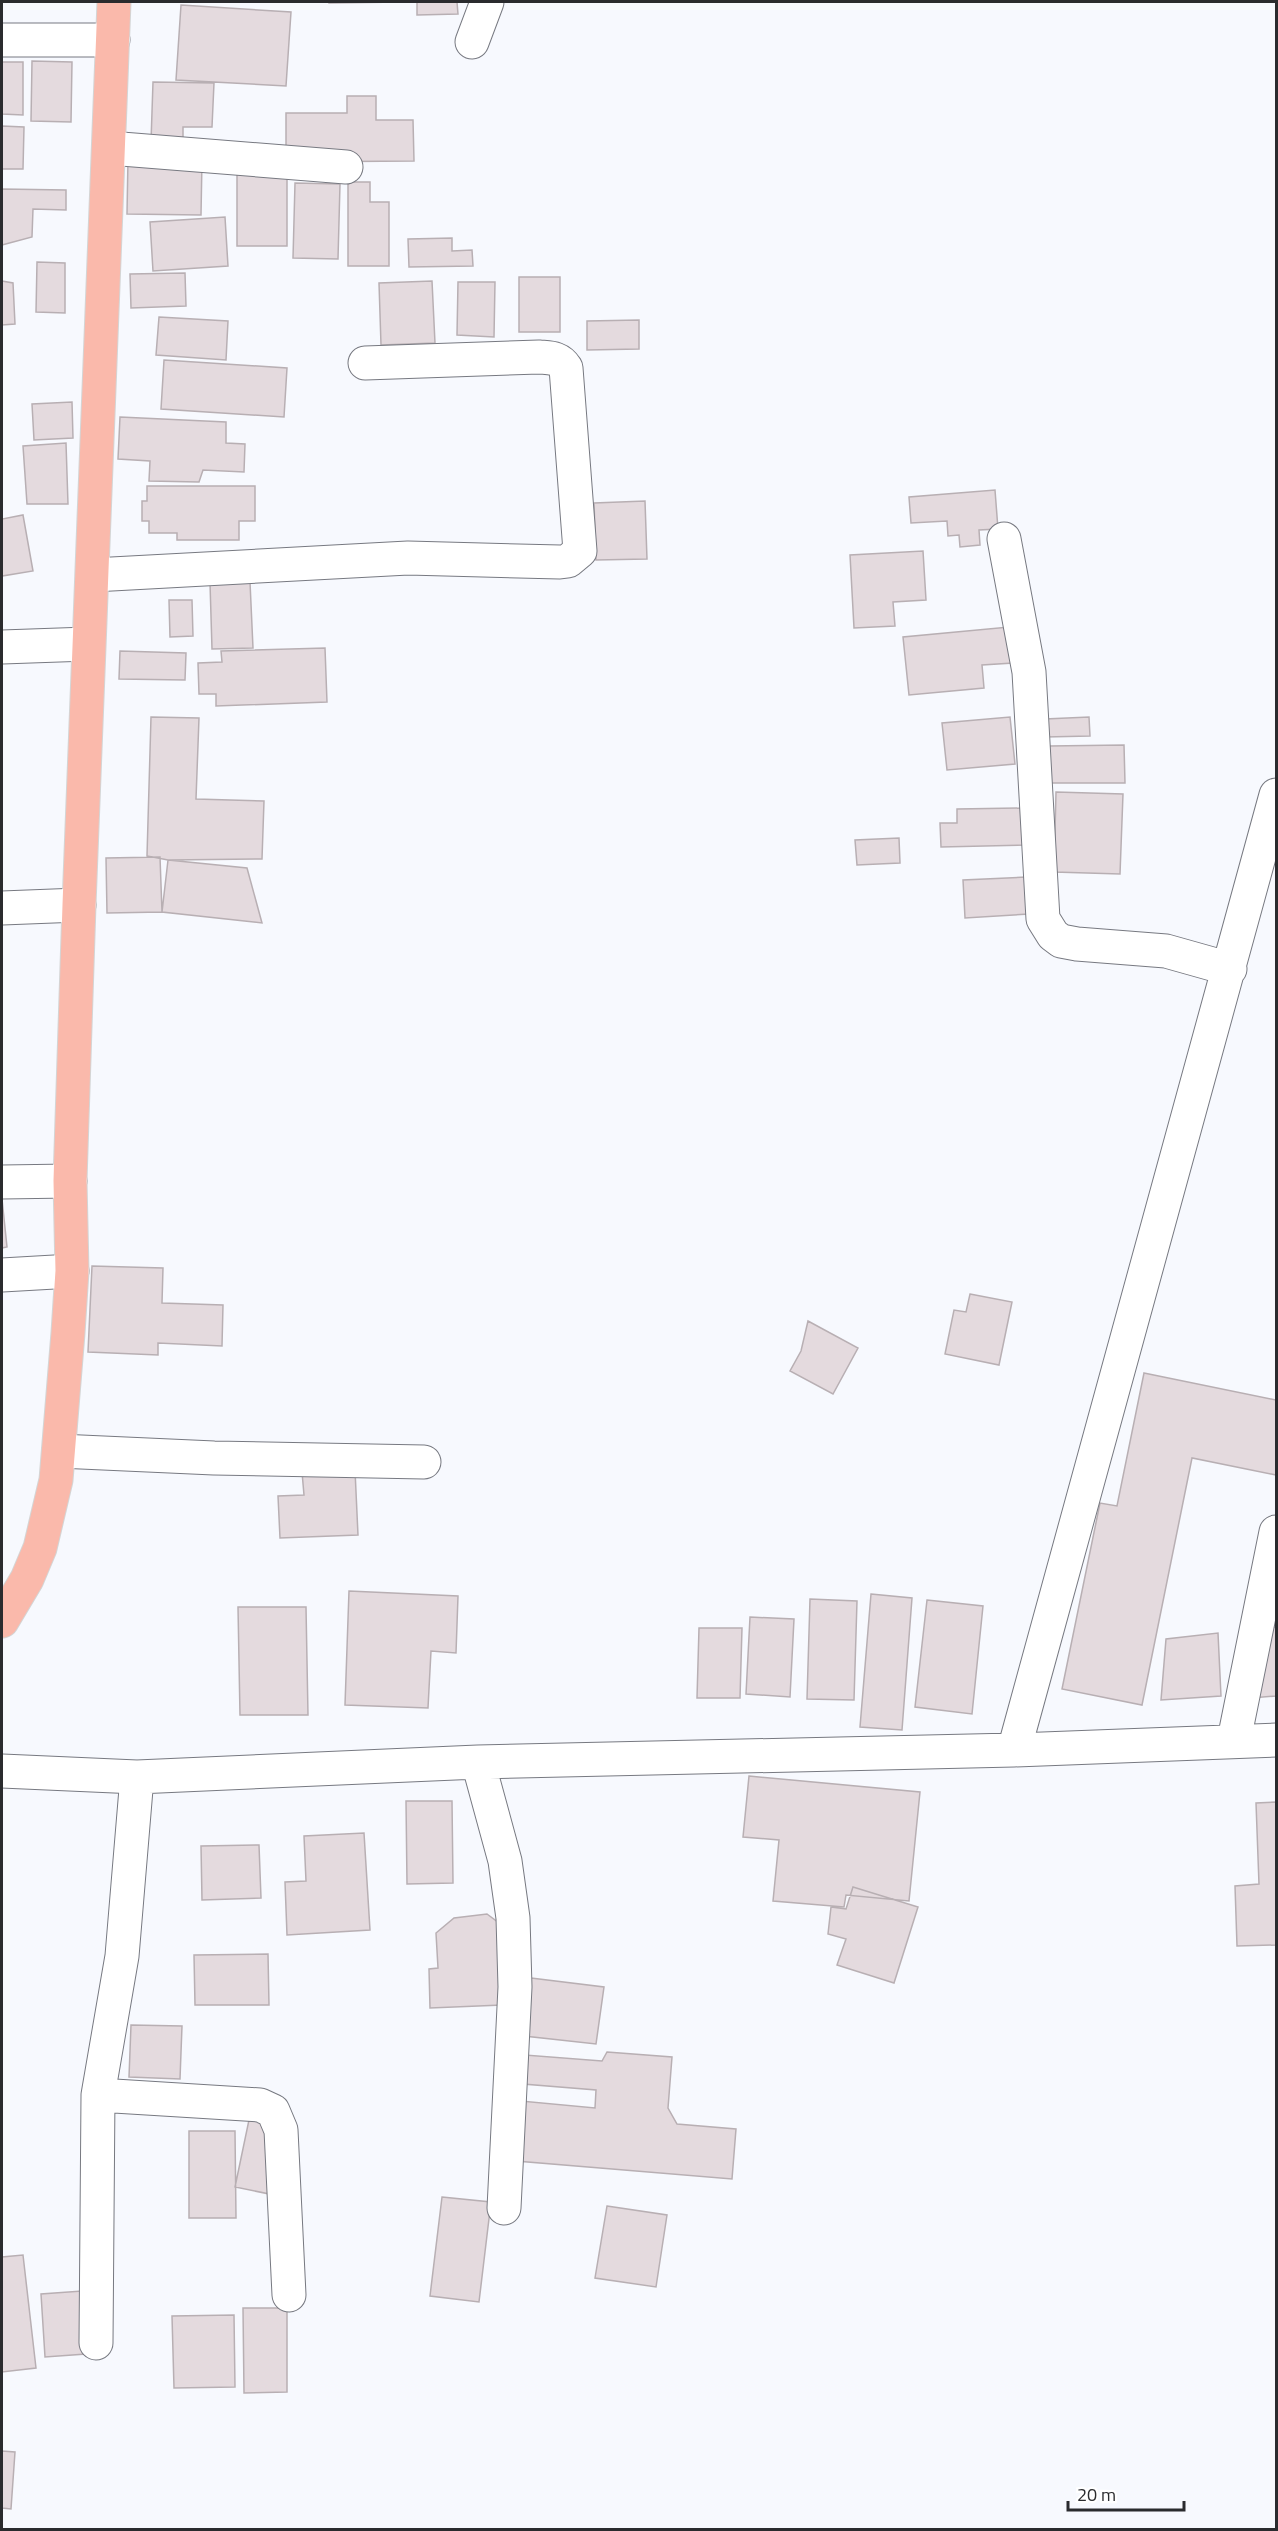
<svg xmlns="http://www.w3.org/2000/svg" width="1278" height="2531" font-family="'Titillium Web',sans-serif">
<rect width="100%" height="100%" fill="#f7f9fe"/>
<path fill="#e4dade" stroke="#b8afb3" stroke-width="1.5" d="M329,2H403L329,3Z
M417,2H457L458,14L417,15Z
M181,5L291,12L286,86L176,80Z
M32,61L72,62L71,122L31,121Z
M2,62H23V115L2,114Z
M153,82L214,83L212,127H183V143L151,142Z
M347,96H376V120H413L414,161L286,162V113H347Z
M2,126L24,127L23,169H2Z
M128,159L202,160L201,215L127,214Z
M237,168L287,169V246H237Z
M348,182H370V202H389V266H348Z
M295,183L340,184L338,259L293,258Z
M2,189L66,190V210L33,209L32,237L2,245Z
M225,217L228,266L153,271L150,222Z
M452,238V251L472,250L473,266L409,267L408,239Z
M37,262L65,263V313L36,312Z
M185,273L186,306L131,308L130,274Z
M519,277H560V332H519Z
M2,281L13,283L15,324L2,325Z
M432,281L435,343L381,345L379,283Z
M458,282H495L494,337L457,335Z
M159,317L228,321L226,360L156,355Z
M639,320V349L587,350V321Z
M164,360L287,368L284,417L161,409Z
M72,402L73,438L34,440L32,404Z
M120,417L226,422V443L245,444L244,472L203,470L199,482L149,481L150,461L118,459Z
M66,443L68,504H27L23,446Z
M147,486H255V521H239V540H177V533H149V521H142V501H147Z
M995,490L998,529L979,530L980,545L960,547L959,535L948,536L947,521L911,523L909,497Z
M645,501L647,559L596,560L594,503Z
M23,515L33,571L2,576V519Z
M923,551L926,600L893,602L895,626L854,628L850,555Z
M250,582L253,648L212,649L210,583Z
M169,600H192L193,636L170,637Z
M1009,627L1013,663L982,665L984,688L909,695L903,637Z
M325,648L327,702L216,706V694H199L198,663L222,662L221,651Z
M120,651L186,653L185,680L119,679Z
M151,717L199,718L196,799L264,801L262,859L168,860L147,856Z
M1010,717L1015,764L947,770L942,723Z
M1089,717L1090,736L1045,737V719Z
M1124,745L1125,783H1050L1049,746Z
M1056,792L1123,794L1120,874L1054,872Z
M1026,808L1027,845L941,847L940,823H957V809Z
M899,838L900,863L857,865L855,840Z
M160,857L162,912L107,913L106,858Z
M168,860L247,868L262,923L162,912Z
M1026,877L1029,914L965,918L963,880Z
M2,1199L7,1247L2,1248Z
M92,1266L163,1268L162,1303L223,1305L222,1346L158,1343V1355L88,1352Z
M970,1294L1012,1302L999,1365L945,1354L954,1310L966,1312Z
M808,1321L858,1348L833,1394L790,1371L801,1351Z
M1144,1373L1276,1400V1475L1192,1458L1142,1705L1062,1689L1100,1503L1117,1506Z
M355,1470L358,1535L280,1538L278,1496L304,1495L302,1472Z
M349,1591L458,1596L456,1653L431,1651L428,1708L345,1705Z
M871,1594L912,1598L902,1730L860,1727Z
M810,1599L857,1601L854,1700L807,1699Z
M927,1600L983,1606L972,1714L915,1707Z
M238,1607H306L308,1715H240Z
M750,1617L794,1619L790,1697L746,1694Z
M1276,1627V1696L1251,1698L1248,1628Z
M699,1628H742L740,1698H697Z
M1218,1633L1221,1696L1161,1700L1166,1639Z
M749,1776L920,1792L909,1901L846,1895L844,1907L773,1901L779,1840L743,1837Z
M406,1801H452L453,1883L407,1884Z
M1276,1802V1945L1237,1946L1235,1886L1259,1884L1256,1803Z
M364,1833L370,1930L287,1935L285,1882L306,1881L304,1836Z
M259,1845L261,1898L202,1900L201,1846Z
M853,1887L918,1907L894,1983L837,1965L846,1939L828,1934L831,1907L846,1909Z
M487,1914L499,1923L502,2005L430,2008L429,1969L438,1968L436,1933L454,1918Z
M268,1954L269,2005H195L194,1955Z
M531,1978L604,1987L596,2044L524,2036Z
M131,2025L182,2026L180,2079L129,2077Z
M607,2052L672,2057L668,2108L677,2124L736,2129L732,2179L516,2161L521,2101L595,2108L596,2090L523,2084L525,2055L602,2061Z
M250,2115L278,2120L284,2197L235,2187Z
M189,2131H235L236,2218H189Z
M442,2197L491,2202L479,2302L430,2296Z
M607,2206L667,2215L656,2287L595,2278Z
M23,2255L36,2368L2,2372V2257Z
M82,2291L86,2354L45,2357L41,2294Z
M243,2308H287V2392L244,2393Z
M234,2315L235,2387L174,2388L172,2316Z
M2,2451L15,2452L11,2509L2,2508Z"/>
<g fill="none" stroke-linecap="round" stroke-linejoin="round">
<g stroke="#777981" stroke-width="35">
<path id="minor" d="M2,40H113
M472,42L487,2
M109,148L346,167
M1004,539L1029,672L1043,919L1053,935L1061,941L1077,944L1166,951L1230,969
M93,575L408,558L560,562L568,561L580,551L566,368C559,357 550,358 539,357L365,363
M2,647L88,644
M2,908L79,905
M2,1182L70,1181
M2,1275L72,1271
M59,1451L214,1458L424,1462
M1234,1740L1276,1532
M1014,1750L1276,795
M478,1762L505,1861L513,1918L515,1987L504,2208
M2,1771L137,1777L478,1762L1014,1750L1276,1740
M98,2095L260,2105L273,2111L281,2130L289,2295
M96,2343L98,2095L122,1956L137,1777"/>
</g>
<g stroke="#d4d5d5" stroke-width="35">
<path id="major" d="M2,1621L27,1579L40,1548L56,1480L68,1333L72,1271L70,1181L79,905L114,2"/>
</g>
<use href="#minor" stroke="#fff" stroke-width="33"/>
<use href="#major" stroke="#fab9ab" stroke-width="33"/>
</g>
<rect width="1278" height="2531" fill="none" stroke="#2a2b2e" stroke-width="6"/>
<path d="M1068 2501v9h116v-9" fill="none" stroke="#2a2b2e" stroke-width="3"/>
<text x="1077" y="2501" font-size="18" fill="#2a2b2e" stroke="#ffffff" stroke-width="4.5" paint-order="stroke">20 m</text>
</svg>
